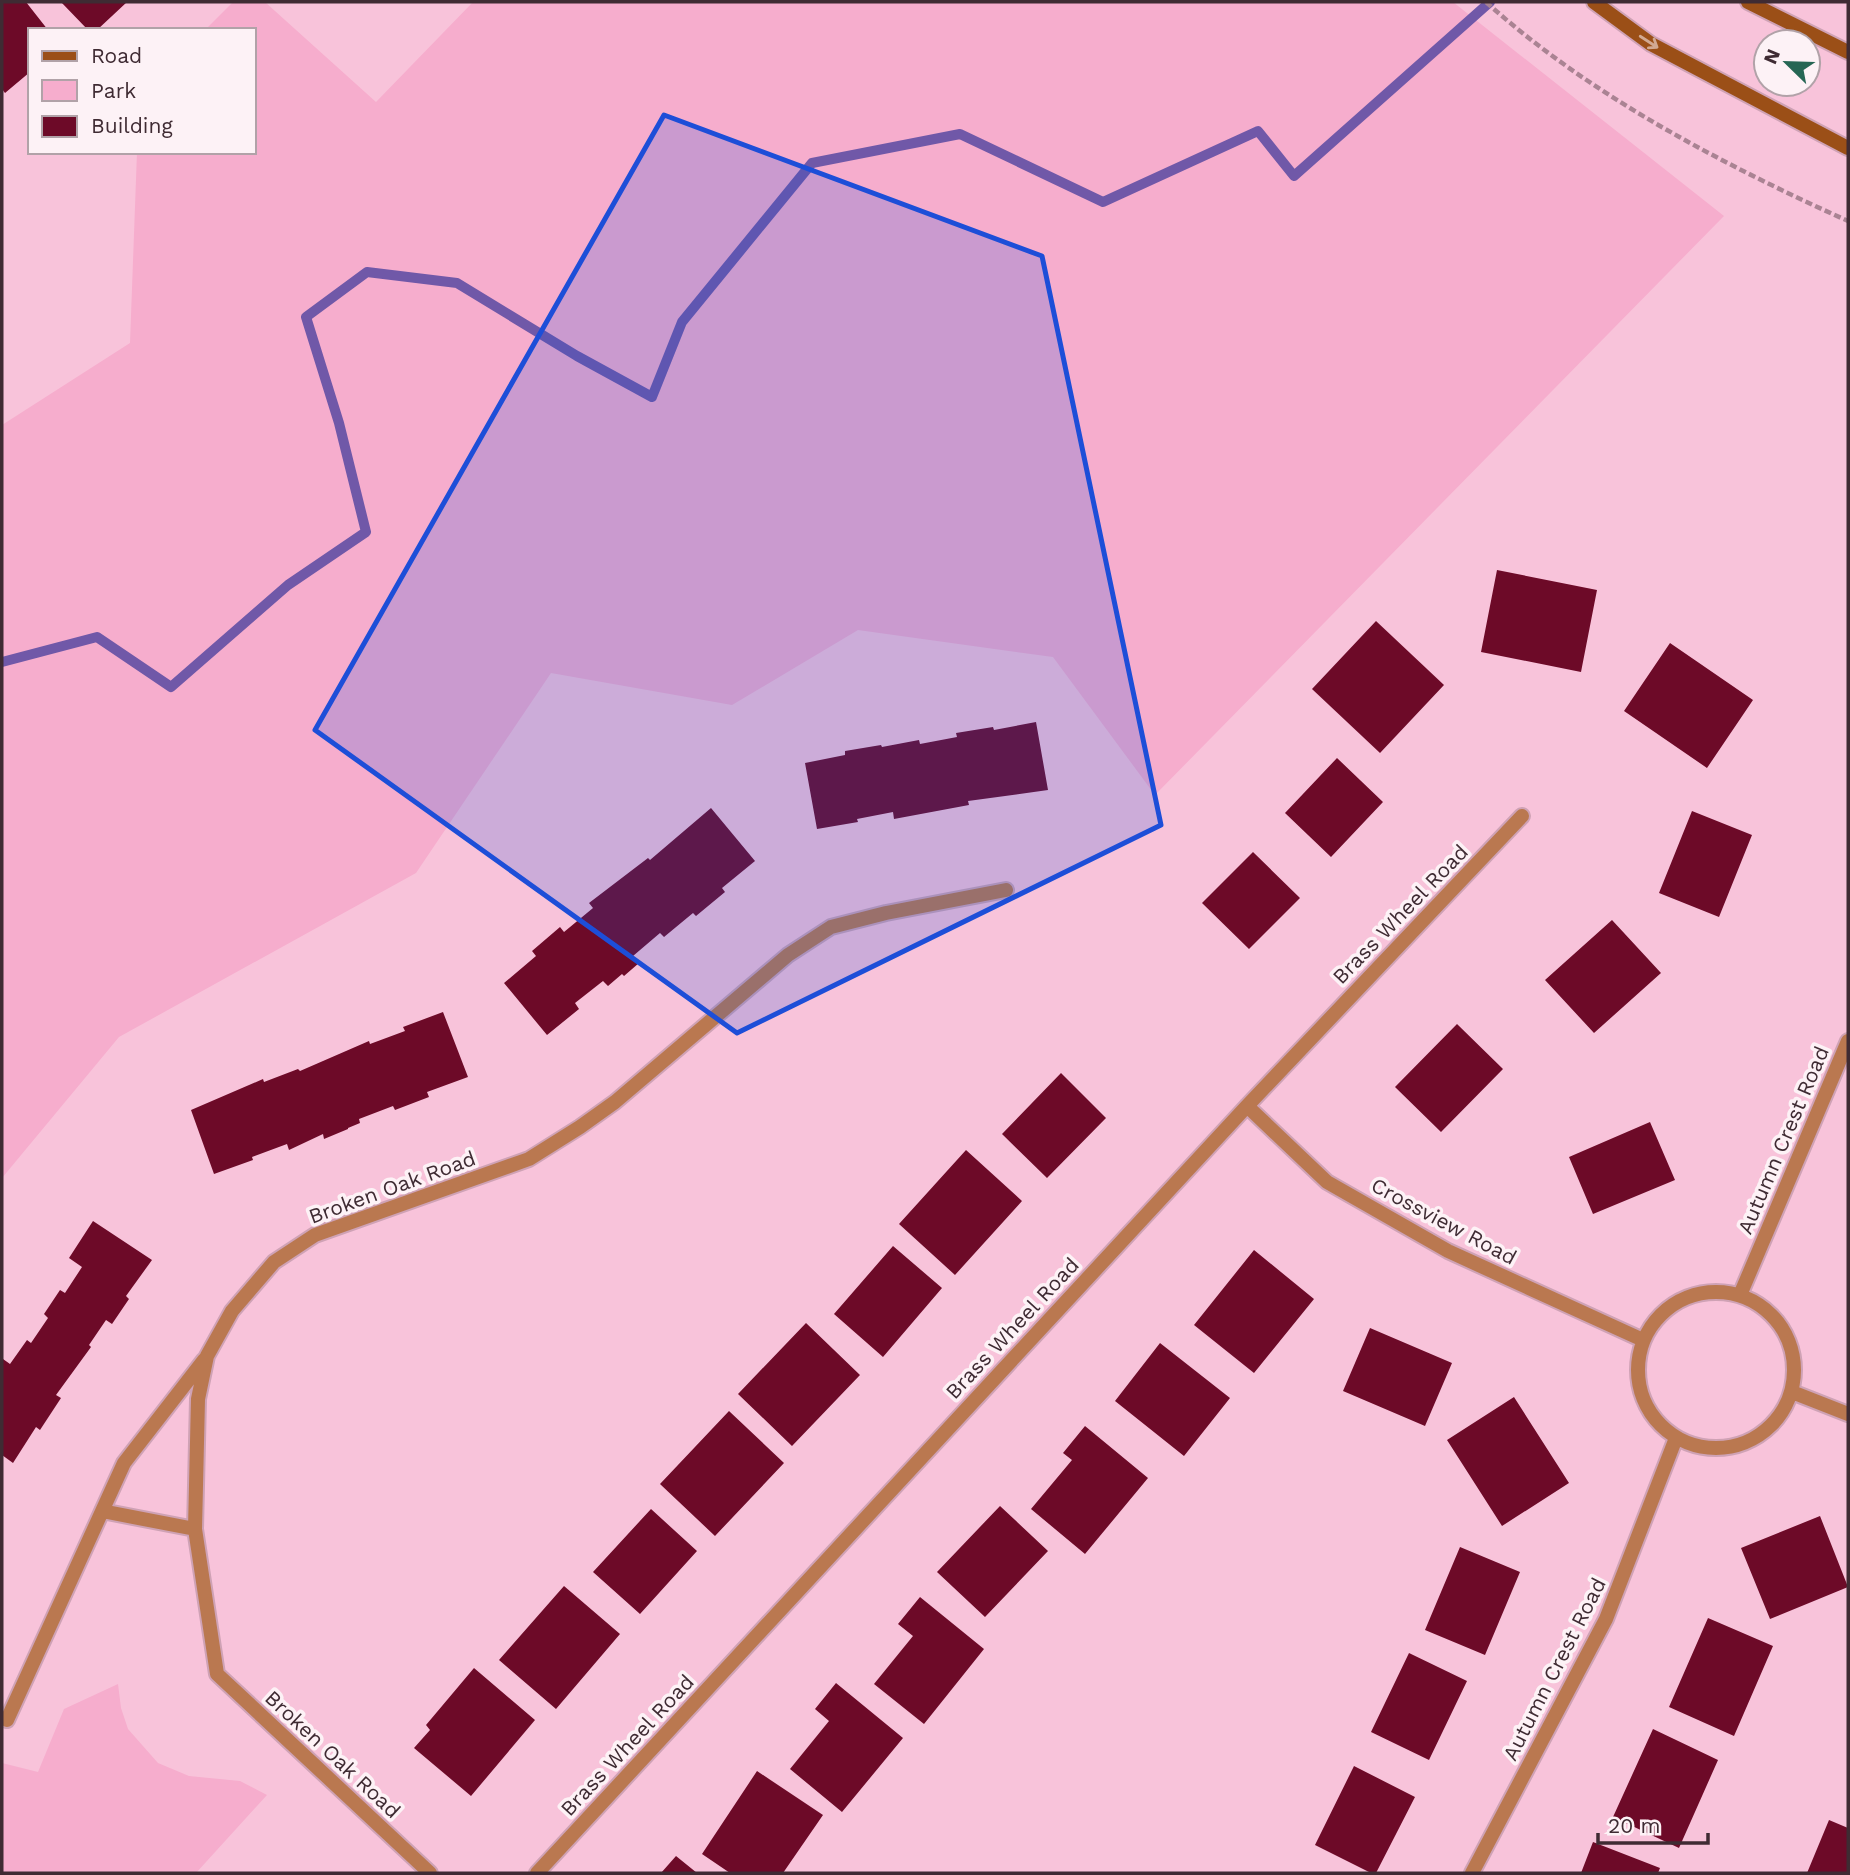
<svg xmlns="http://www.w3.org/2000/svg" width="1850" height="1875" font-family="'Work Sans',sans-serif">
<rect width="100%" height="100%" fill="#f8c3da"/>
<path fill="#f6adcd" d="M233,2H265L376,102L473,2H1453L1724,216L1155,795L1053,657L858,630L732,705L551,673L416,873L119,1037L2,1178V425L130,343L137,152H254V30H205Z
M118,1684L121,1708L128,1729L158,1763L189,1776L240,1781L267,1795L196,1873H2V1763L38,1772L64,1709Z"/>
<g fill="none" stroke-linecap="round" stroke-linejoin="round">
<path stroke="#7058a8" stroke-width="10" d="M2,662L97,637L171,687L288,585L366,532L339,423L306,317L367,272L457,283L577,356L652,397L682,322L812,163L960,134L1103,202L1258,131L1294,176L1490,2"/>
</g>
<path fill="#6d0a28" d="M3,2H26L48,30H30V72L5,93L2,89Z
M61,2H127L97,30H88Z
M1497,570L1597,590L1581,672L1481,652Z
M1376,621L1444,685L1380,753L1312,689Z
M1670,643L1753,700L1707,768L1624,711Z
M1036,722L1048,790L968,801L969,805L894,819L893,812L857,819L858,822L817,829L805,763L845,755V751L881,745L882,747L919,740L920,744L957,737L956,733L993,727L994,730Z
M1337,758L1383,802L1331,857L1285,813Z
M711,808L755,861L722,888L725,892L696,916L693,913L664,937L660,933L633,956L639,963L624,976L622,974L608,986L603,981L575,1003L579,1009L547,1035L504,983L536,956L532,951L560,927L564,932L593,908L589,903L648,858L650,860Z
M1692,811L1752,835L1719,917L1659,893Z
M1253,852L1300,898L1249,949L1202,903Z
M1612,920L1661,973L1594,1033L1545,980Z
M443,1012L468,1077L427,1092L429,1097L395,1110L393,1106L359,1119L360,1123L348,1128V1129L324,1139L323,1134L289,1150L287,1144L252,1157L253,1160L214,1174L191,1110L263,1079L264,1082L298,1069L300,1071L369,1041L370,1044L405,1031L403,1027Z
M1457,1024L1503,1069L1441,1132L1395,1087Z
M1061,1073L1106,1118L1047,1178L1002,1134Z
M1650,1122L1675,1180L1593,1214L1569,1157Z
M966,1150L1022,1201L955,1275L899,1224Z
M93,1221L152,1260L126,1296L129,1299L112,1324L106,1320L89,1345L91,1347L56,1395L61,1398L40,1430L36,1427L13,1463L2,1455V1361L3,1359L10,1364L27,1340L31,1343L48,1318L44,1314L60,1290L65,1293L82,1267L69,1258Z
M893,1246L942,1288L883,1357L834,1314Z
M1254,1250L1314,1299L1254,1373L1194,1325Z
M806,1323L860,1375L792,1446L738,1394Z
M1370,1328L1452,1363L1425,1426L1343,1391Z
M1160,1343L1230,1398L1184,1456L1115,1401Z
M1514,1397L1569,1483L1502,1526L1447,1440Z
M729,1411L784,1463L715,1536L660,1484Z
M1085,1426L1148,1478L1085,1554L1031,1509L1072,1460L1063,1453Z
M1000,1506L1048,1551L985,1617L937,1572Z
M651,1509L697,1551L640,1614L593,1572Z
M1820,1516L1848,1587L1770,1619L1741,1548Z
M1460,1547L1520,1572L1485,1655L1425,1630Z
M564,1586L620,1634L556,1709L499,1660Z
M920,1597L984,1649L924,1724L874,1684L913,1636L898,1624Z
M1708,1618L1773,1646L1734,1736L1669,1707Z
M1409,1653L1467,1681L1429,1760L1371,1732Z
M474,1668L535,1720L471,1796L414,1748L430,1730L426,1725Z
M836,1683L903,1738L842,1812L790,1769L829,1721L815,1709Z
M1653,1729L1718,1760L1679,1848L1613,1817Z
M1354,1766L1415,1797L1376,1873H1371L1315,1845Z
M757,1771L823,1815L783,1873H730L702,1854Z
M1829,1820L1848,1828V1873H1807Z
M1593,1842L1660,1868L1658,1873H1581Z
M676,1856L697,1873H661Z"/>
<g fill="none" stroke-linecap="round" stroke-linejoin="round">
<g stroke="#cfa2b5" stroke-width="18">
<path id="minor" d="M1247,1106L1327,1182L1448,1251L1643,1340
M1638 1370a78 78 0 1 1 156 0a78 78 0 1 1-156 0Z
M1740,1295L1848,1041
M1792,1392L1848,1414
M102,1511L195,1529
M7,1720L124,1463L204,1360
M430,1873L217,1674L195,1529L198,1399L207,1356L232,1311L274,1262L315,1235L529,1159L580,1127L615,1102L788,955L831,927L886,913L1006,890
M537,1873L1247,1106L1522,816
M1472,1873L1606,1619L1676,1438"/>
</g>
<g stroke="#cfa2b5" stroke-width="18">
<path id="secondary" d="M1594,2L1651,44L1848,148
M1748,2L1848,52"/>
</g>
<path stroke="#aa8393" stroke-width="4.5" stroke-dasharray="7 3.5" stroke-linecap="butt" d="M1486,2C1589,95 1722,164 1848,221"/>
<use href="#minor" stroke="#ba7850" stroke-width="14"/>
<use href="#secondary" stroke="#9b4f17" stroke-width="14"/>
</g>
<defs><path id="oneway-shaft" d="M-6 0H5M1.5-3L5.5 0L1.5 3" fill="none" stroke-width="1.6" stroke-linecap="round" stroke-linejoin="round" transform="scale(1.75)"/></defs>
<use stroke="#d1a992" href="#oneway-shaft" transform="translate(1649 42) rotate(33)"/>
<path fill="#1d4ed8" fill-opacity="0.2" stroke="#1d4ed8" stroke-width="5" stroke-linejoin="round" d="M664,115L1042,256L1161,825L737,1033L315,730Z"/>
<g text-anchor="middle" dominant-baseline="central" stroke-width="7" stroke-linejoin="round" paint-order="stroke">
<g font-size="21" fill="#3f2b33" stroke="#fdf2f6">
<text transform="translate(1400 914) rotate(-46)">Brass Wheel Road</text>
<text transform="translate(1783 1140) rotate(-67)">Autumn Crest Road</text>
<text transform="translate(392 1187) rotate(-20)">Broken Oak Road</text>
<text transform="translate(1444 1221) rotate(28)">Crossview Road</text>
<text transform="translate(1012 1328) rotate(-47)">Brass Wheel Road</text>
<text transform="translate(1554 1669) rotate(-63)">Autumn Crest Road</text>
<text transform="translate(627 1745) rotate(-47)">Brass Wheel Road</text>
<text transform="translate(333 1754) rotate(43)">Broken Oak Road</text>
</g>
</g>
<rect width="1850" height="1875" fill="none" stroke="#3f2b33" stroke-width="7"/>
<rect x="28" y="28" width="228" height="126" fill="#fdf2f6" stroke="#b1a2a8" stroke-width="2"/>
<rect x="42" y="51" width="35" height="10" fill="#9b4f17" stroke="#b1a2a8" stroke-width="2"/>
<text x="91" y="63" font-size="21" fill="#3f2b33">Road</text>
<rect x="42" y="80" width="35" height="21" fill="#f6adcd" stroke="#b1a2a8" stroke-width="2"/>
<text x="91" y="98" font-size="21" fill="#3f2b33">Park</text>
<rect x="42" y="116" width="35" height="21" fill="#6d0a28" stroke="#b1a2a8" stroke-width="2"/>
<text x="91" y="133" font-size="21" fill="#3f2b33">Building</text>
<g transform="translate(1787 63) rotate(293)"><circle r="33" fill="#fdf2f6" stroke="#b1a2a8" stroke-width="2"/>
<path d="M0-5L12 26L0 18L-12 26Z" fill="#266654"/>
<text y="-10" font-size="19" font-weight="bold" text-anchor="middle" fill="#3f2b33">N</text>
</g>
<path d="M1598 1833v10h110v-10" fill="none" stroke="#3f2b33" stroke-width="3.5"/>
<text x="1608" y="1833" font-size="21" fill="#3f2b33" stroke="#fdf2f6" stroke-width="5" paint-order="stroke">20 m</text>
</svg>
